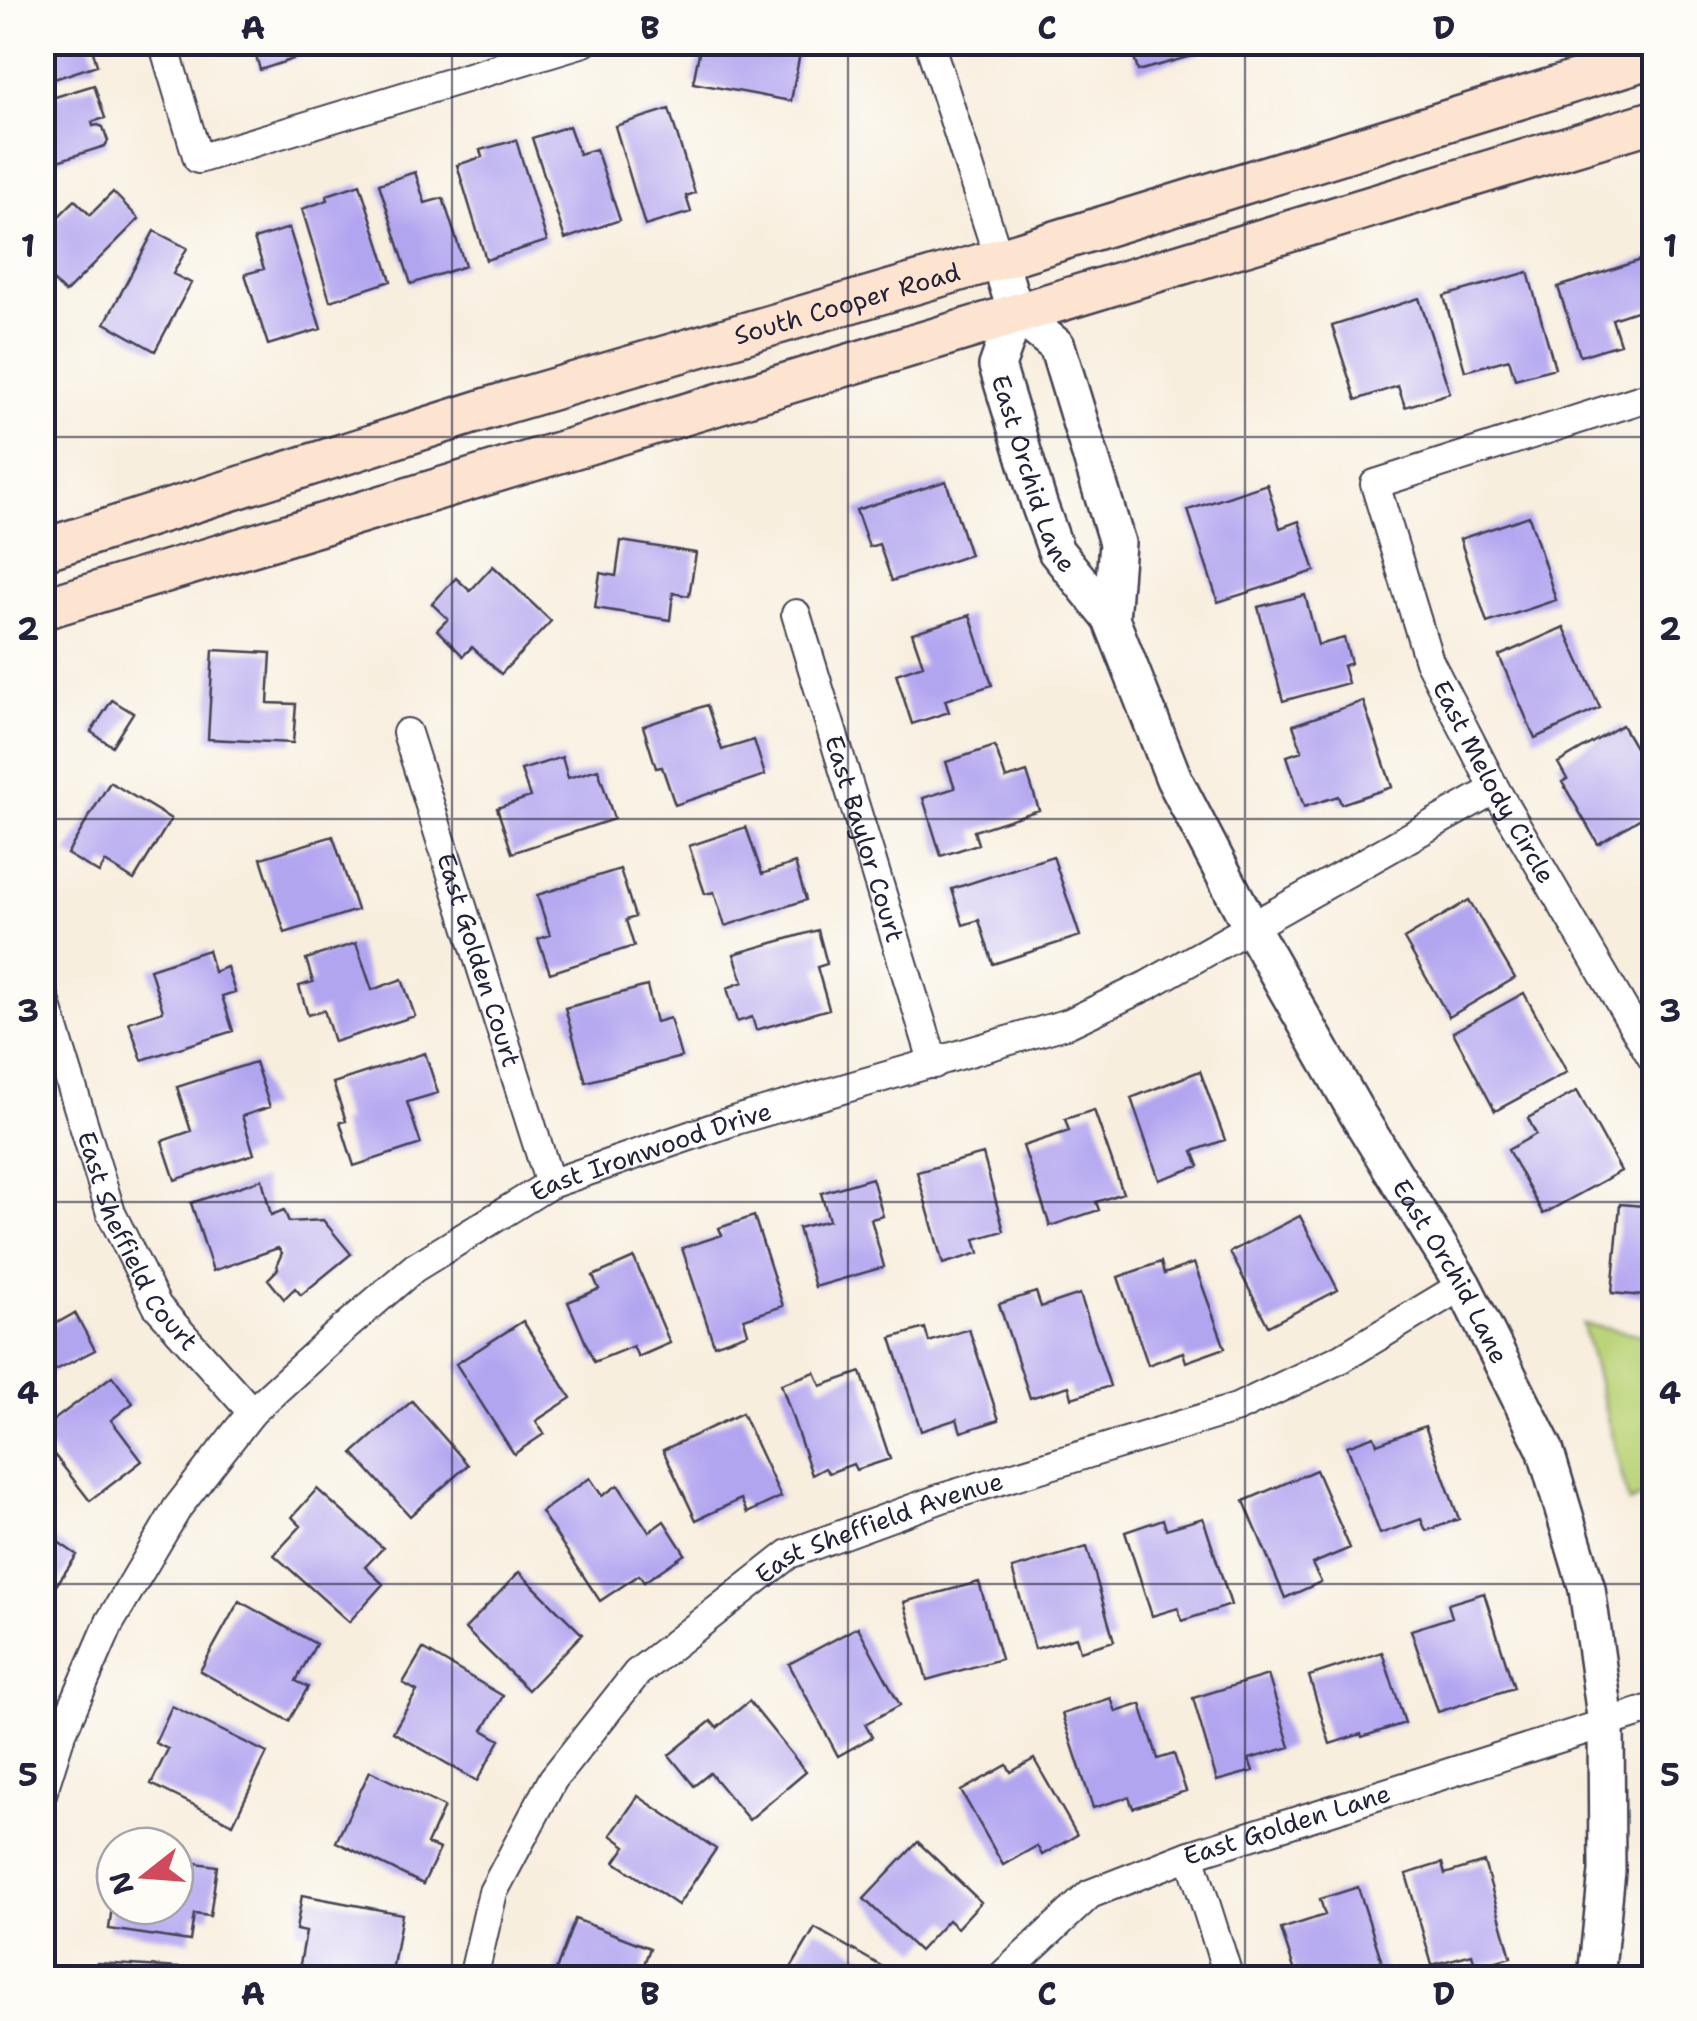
<svg xmlns="http://www.w3.org/2000/svg" width="1697" height="2021" font-family="'Shantell Sans',sans-serif">
<rect width="100%" height="100%" fill="#fdfcf7"/>
<filter id="ink" filterUnits="userSpaceOnUse"><feTurbulence type="fractalNoise" baseFrequency=".01" numOctaves="2"/><feDisplacementMap in="SourceGraphic" scale="20" xChannelSelector="R" yChannelSelector="G"/><feConvolveMatrix kernelMatrix="1 2 1 2 8 2 1 2 1" color-interpolation-filters="sRGB"/></filter>
<filter id="wash" filterUnits="userSpaceOnUse"><feTurbulence type="fractalNoise" baseFrequency=".0048" numOctaves="4" result="noise"/><feDisplacementMap in="SourceGraphic" scale="40" xChannelSelector="R" yChannelSelector="G"/><feGaussianBlur stdDeviation="2.25" result="paint"/><feColorMatrix in="noise" values="0 0 0 0 0 0 0 0 0 0 0 0 0 0 0 0 0 1.4 0 .05"/><feComposite in="paint" operator="in"/></filter>
<g filter="url(#wash)">
<rect width="100%" height="100%" fill="#f8eede"/>
<path fill="#bbd479" stroke="#6e7b5a" stroke-width="2.5" d="M1583,1324L1654,1337V1491L1629,1503Z"/>
<g id="blocks">
<path fill="#b2a5f0" d="M42,42H90L97,65L42,83Z
M242,42H342V43L260,70L255,52L246,55Z
M695,42H802L791,101L693,83L700,48L694,47Z
M1130,42H1195L1199,54L1138,71Z
M94,85L105,118L92,122L93,126L98,125L103,127L108,141L105,146L42,166V101Z
M669,109L695,193L686,196L691,212L645,226L615,126Z
M569,126L579,154L596,149L620,220L565,239L532,138Z
M516,140L547,241L486,260L457,165L482,157L480,150Z
M415,172L425,203L443,198L465,266L411,284L379,184Z
M360,184L391,281L330,301L302,209L328,200L327,195Z
M113,192L139,219L65,293L42,270V233L75,200L90,215Z
M289,228L321,329L268,345L245,274L264,269L254,239Z
M154,231L187,248L173,274L191,283L155,351L105,323Z
M1650,257L1654,271V305L1612,319L1620,344L1580,356L1558,287Z
M1528,272L1555,368L1515,379L1509,359L1465,371L1444,296Z
M1419,298L1450,393L1405,407L1398,386L1356,400L1332,326Z
M946,481L970,555L892,581L879,544L869,547L856,510Z
M1267,484L1280,528L1299,521L1315,571L1218,602L1188,510Z
M1529,516L1556,600L1487,623L1460,539Z
M621,541L696,553L689,596L673,593L670,620L595,608L600,573L616,576Z
M493,566L551,621L501,674L472,647L463,656L437,630L448,619L432,604L456,578L470,591Z
M1305,595L1318,645L1344,638L1351,663L1343,666L1348,683L1283,701L1258,607Z
M970,615L992,685L945,700L949,712L912,724L896,674L923,665L912,633Z
M1564,627L1600,708L1535,738L1499,656Z
M213,650L271,653L268,703L296,704L293,743L208,739Z
M112,700L133,713L112,746L91,732Z
M1363,701L1392,787L1341,804L1338,796L1304,807L1287,756L1302,751L1293,725Z
M707,705L722,750L754,740L765,775L675,805L662,767L656,768L643,726Z
M1622,725L1654,780V810L1598,844L1562,782L1567,779L1558,763Z
M995,746L1006,779L1027,772L1039,810L974,831L978,844L941,856L923,798L955,788L946,762Z
M562,757L568,778L598,769L614,819L512,853L497,808L530,797L521,770Z
M110,782L171,819L134,880L105,862L99,873L67,854Z
M746,827L762,874L795,863L806,900L725,926L714,892L705,894L689,846Z
M333,836L357,910L285,933L261,858Z
M1053,856L1080,936L993,964L979,920L963,925L952,889Z
M620,869L635,917L626,920L634,946L550,973L538,939L550,935L537,895Z
M1469,900L1515,978L1449,1017L1404,939Z
M818,930L827,964L817,967L829,1009L756,1030L752,1017L737,1022L727,988L743,982L734,954Z
M356,943L372,990L402,979L415,1016L334,1042L324,1010L308,1015L299,986L313,982L306,959Z
M208,950L214,972L227,967L235,992L222,996L233,1031L142,1060L129,1022L163,1011L150,969Z
M647,986L656,1022L670,1018L681,1057L586,1082L565,1008Z
M1524,993L1567,1072L1495,1111L1453,1032Z
M425,1053L438,1093L407,1102L421,1144L354,1166L340,1122L346,1121L333,1083Z
M255,1062L270,1107L242,1116L254,1154L175,1180L162,1141L191,1131L177,1087Z
M1200,1071L1225,1140L1193,1151L1199,1166L1159,1180L1131,1098Z
M1577,1091L1621,1171L1543,1214L1508,1150L1536,1134L1528,1118Z
M1094,1110L1123,1193L1096,1202L1099,1210L1050,1226L1023,1146L1069,1131L1065,1119Z
M983,1154L1004,1231L975,1239L979,1253L943,1264L917,1172Z
M872,1178L883,1216L871,1219L884,1267L815,1287L798,1228L829,1220L821,1193Z
M262,1179L271,1215L284,1210L289,1222L323,1220L351,1254L301,1295L295,1288L284,1299L268,1279L278,1269L277,1264L282,1253L278,1248L213,1271L191,1203Z
M1620,1204L1654,1207V1297L1612,1293Z
M754,1216L783,1306L744,1319L748,1333L714,1345L682,1248L722,1235L719,1228Z
M1300,1216L1338,1290L1268,1326L1230,1252Z
M634,1258L670,1343L638,1357L633,1346L594,1362L568,1302L599,1289L593,1276Z
M1161,1262L1164,1274L1194,1263L1225,1348L1186,1362L1183,1352L1148,1365L1118,1277Z
M1036,1292L1041,1307L1080,1294L1110,1386L1072,1398L1069,1386L1030,1398L999,1304Z
M75,1313L95,1350L42,1377V1323L46,1329Z
M523,1321L571,1398L536,1421L544,1434L514,1454L456,1364Z
M925,1328L929,1342L969,1329L999,1420L961,1432L957,1419L921,1431L891,1338Z
M815,1372L821,1386L861,1372L890,1459L856,1470L853,1464L829,1473L825,1468L812,1475L781,1384Z
M112,1376L133,1403L111,1420L142,1461L90,1501L42,1439V1429Z
M412,1401L468,1465L410,1516L353,1453Z
M742,1413L781,1497L747,1513L741,1499L696,1520L663,1450Z
M1425,1426L1459,1519L1426,1531L1421,1519L1380,1534L1347,1446L1374,1436L1377,1444Z
M1316,1470L1350,1548L1312,1564L1321,1582L1285,1598L1244,1501Z
M590,1478L602,1496L618,1485L649,1532L664,1521L685,1554L644,1582L639,1575L600,1601L541,1512Z
M317,1489L383,1548L365,1567L383,1584L349,1622L274,1555L301,1526L292,1517Z
M1203,1518L1231,1605L1182,1621L1178,1608L1152,1616L1125,1532L1163,1519L1166,1529Z
M48,1535L77,1555L42,1606V1543Z
M1087,1547L1114,1641L1080,1651L1076,1637L1035,1649L1012,1569Z
M519,1572L582,1634L528,1690L465,1629Z
M979,1582L1001,1659L927,1680L904,1602Z
M1484,1593L1514,1688L1438,1712L1411,1630L1452,1617L1448,1604Z
M239,1601L316,1644L296,1681L308,1687L289,1721L200,1671Z
M858,1627L900,1705L865,1724L872,1737L838,1756L789,1664Z
M423,1649L503,1696L483,1730L500,1740L477,1781L393,1732L417,1691L403,1683Z
M1382,1652L1405,1723L1362,1737L1361,1734L1330,1744L1309,1676Z
M1268,1675L1290,1747L1249,1759L1253,1771L1217,1781L1193,1698Z
M1111,1698L1116,1712L1141,1704L1158,1759L1174,1754L1186,1791L1133,1808L1129,1797L1093,1808L1062,1714Z
M749,1701L806,1772L749,1820L710,1773L694,1786L669,1755L711,1721L717,1728Z
M172,1706L267,1753L233,1824L151,1784L168,1749L155,1743Z
M1034,1759L1077,1835L1042,1855L1037,1846L1003,1865L961,1791L1007,1765L1011,1772Z
M370,1771L444,1807L427,1844L440,1849L423,1884L336,1842Z
M638,1796L716,1849L678,1905L615,1862L626,1846L611,1835Z
M918,1842L981,1902L957,1928L948,1920L919,1951L864,1899Z
M175,1860L217,1866L210,1916L194,1914L190,1941L109,1929L113,1899H115V1906H175Z
M1484,1862L1511,1957L1476,1967L1472,1954L1432,1965L1406,1874L1442,1863L1445,1874Z
M1358,1887L1387,1978H1297L1281,1929L1325,1915L1320,1899Z
M302,1895L402,1914L391,1978H315L298,1975L306,1932L296,1930Z
M575,1919L650,1948L639,1978H553Z
M815,1928L902,1978H785Z
M97,1963L195,1969L194,1978H96Z"/>
</g>
</g>
<g filter="url(#ink)">
<use href="#blocks" fill-opacity="0" stroke="#424153" stroke-width="2.5"/>
<g fill="none" stroke-linecap="round" stroke-linejoin="round">
<g stroke="#424153" stroke-width="32">
<g id="minor">
<path d="M163,42L198,159L584,42"/>
<path d="M929,42L999,259"/>
<path id="s1" d="M1654,395L1375,484L1429,661L1495,789L1654,1061"/>
<path id="s2" d="M796,614L934,1064"/>
<path id="s3" d="M407,733L550,1184"/>
<path id="s4" d="M42,990L111,1213L157,1306L252,1412"/>
<path id="s5" d="M42,1794L60,1737L110,1622L178,1507L252,1412L333,1338L414,1268L550,1184L736,1120L1069,1023L1148,985L1495,789"/>
<path d="M1190,1855L1229,1978"/>
<path id="s6" d="M473,1978L493,1892L553,1779L637,1673L789,1554L942,1498L1237,1408L1342,1358L1463,1285"/>
<path id="s7" d="M1000,1978L1090,1894L1190,1855L1654,1708"/>
</g>
</g>
<g stroke="#424153" stroke-width="40">
<g id="tertiary">
<path d="M999,259L1016,313L1057,346L1117,543L1111,619"/>
<path id="s8" d="M1016,313L997,366L1040,507L1056,551L1111,619L1174,779L1251,927L1358,1115L1463,1285L1545,1449L1587,1589L1606,1723L1607,1871L1596,1978"/>
</g>
</g>
<g stroke="#424153" stroke-width="45">
<g id="secondary">
<path id="s9" d="M42,550L502,404L999,259L1654,57"/>
<path d="M42,609L1654,121"/>
</g>
</g>
<use href="#minor" stroke="#fff" stroke-width="28"/>
<use href="#tertiary" stroke="#fff" stroke-width="35"/>
<use href="#secondary" stroke="#fde4d1" stroke-width="40"/>
</g>
</g>
<path fill="none" stroke="#22223b" stroke-width="2.5" stroke-opacity="0.55" d="M452,42V1978M848,42V1978M1245,42V1978M42,437H1654M42,819H1654M42,1202H1654M42,1584H1654"/>
<g text-anchor="middle" dominant-baseline="central" stroke-width="9" stroke-linejoin="round" paint-order="stroke">
<g font-size="25" fill="#22223b" stroke="#fdfcf7">
<text stroke="none"><textPath href="#s9" startOffset="842">South Cooper Road</textPath></text>
<text stroke="none"><textPath href="#s8" startOffset="170">East Orchid Lane</textPath></text>
<text stroke="none"><textPath href="#s1" startOffset="615">East Melody Circle</textPath></text>
<text stroke="none"><textPath href="#s2" startOffset="235">East Baylor Court</textPath></text>
<text stroke="none"><textPath href="#s3" startOffset="238">East Golden Court</textPath></text>
<text stroke="none"><textPath href="#s5" startOffset="922">East Ironwood Drive</textPath></text>
<text stroke="none"><textPath href="#s4" startOffset="270">East Sheffield Court</textPath></text>
<text stroke="none"><textPath href="#s8" startOffset="1075">East Orchid Lane</textPath></text>
<text stroke="none"><textPath href="#s6" startOffset="638">East Sheffield Avenue</textPath></text>
<text stroke="none"><textPath href="#s7" startOffset="332">East Golden Lane</textPath></text>
</g>
</g>
<rect width="1697" height="2021" fill="none" stroke="#fdfcf7" stroke-width="110"/>
<g transform="translate(145 1876) rotate(253)"><circle r="48" fill="#fdfcf7" stroke="#a5a5ac" stroke-width="2.5"/>
<path d="M0-8L18 38L0 25L-18 38Z" fill="#d1495b"/>
<text y="-15" font-size="28" font-weight="bold" text-anchor="middle" fill="#22223b">N</text>
</g>
<rect x="55" y="55" width="1587" height="1911" fill="none" stroke="#22223b" stroke-width="4"/>
<g font-size="32" text-anchor="middle" font-weight="bold" fill="#22223b">
<text x="253" y="39">A</text>
<text x="650" y="39">B</text>
<text x="1047" y="39">C</text>
<text x="1444" y="39">D</text>
<text x="28" y="257">1</text>
<text x="1670" y="257">1</text>
<text x="28" y="640">2</text>
<text x="1670" y="640">2</text>
<text x="28" y="1022">3</text>
<text x="1670" y="1022">3</text>
<text x="28" y="1404">4</text>
<text x="1670" y="1404">4</text>
<text x="28" y="1786">5</text>
<text x="1670" y="1786">5</text>
<text x="253" y="2005">A</text>
<text x="650" y="2005">B</text>
<text x="1047" y="2005">C</text>
<text x="1444" y="2005">D</text>
</g>
</svg>
